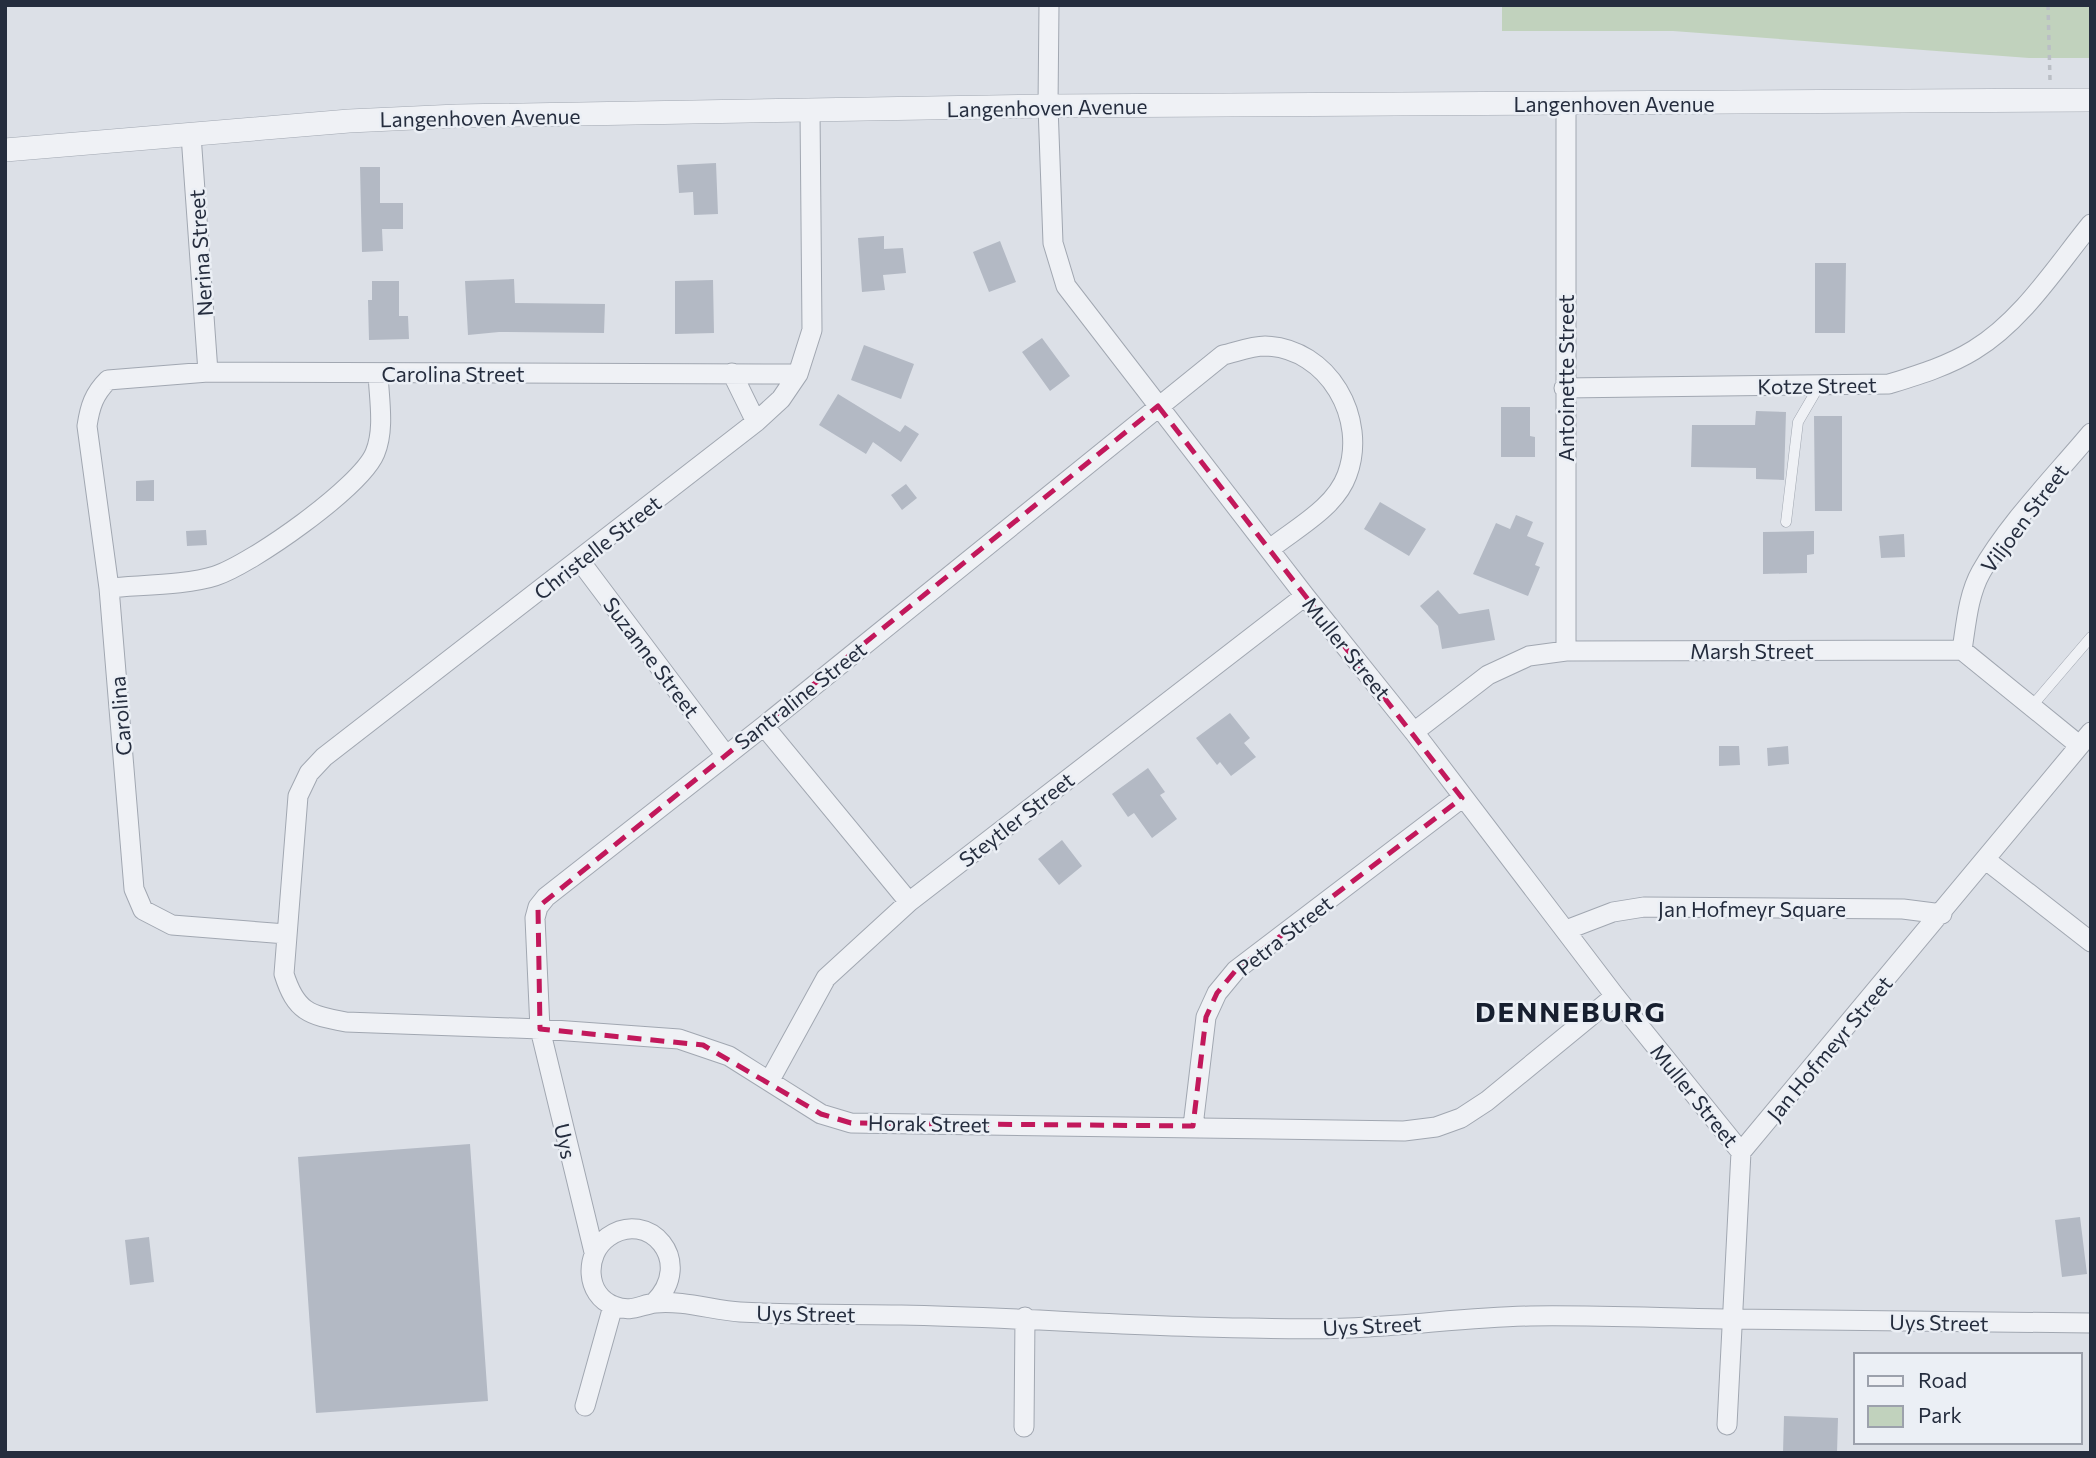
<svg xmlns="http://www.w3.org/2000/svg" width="2096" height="1458" font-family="Commissioner,sans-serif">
<rect width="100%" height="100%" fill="#dce0e7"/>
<path fill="#c1d2bd" d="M1502,5H2091V58H2029L1673,31H1502Z"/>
<path fill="#b3b9c4" d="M716,163L718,214L694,215L693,192L679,193L677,165Z
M360,167H380V203H403V229H382L383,251L362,252Z
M884,236V249L903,248L906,273L883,275L885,290L862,292L858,238Z
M1000,241L1016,282L989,292L973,252Z
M1815,263H1846L1845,333H1815Z
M514,279L515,303L605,304L604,333L499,332L468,335L465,281Z
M713,280L714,333L675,334V281Z
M372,281H399V316H408L409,339L369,340L368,300H372Z
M1042,338L1070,376L1050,391L1022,352Z
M864,345L914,364L901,399L851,380Z
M838,394L900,432L905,425L919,434L901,462L873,442L866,454L819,425Z
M1501,407H1530V436L1535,437V457H1501Z
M1756,411L1786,412L1784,480L1756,479V468L1691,467L1692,425H1755Z
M1814,416H1842V511H1815Z
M154,480V501H136V481Z
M906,484L917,498L902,510L891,495Z
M1380,502L1426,529L1409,556L1364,529Z
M1516,515L1533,522L1527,536L1544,543L1535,565L1540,567L1528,596L1473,574L1496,523L1510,529Z
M206,530L207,545L187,546L186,531Z
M1814,531V554L1807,555V573L1763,574V532Z
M1904,534L1905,557L1881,558L1879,536Z
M1438,590L1459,614L1489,609L1495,640L1442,649L1438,626L1420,606Z
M1230,713L1250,738L1244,743L1256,757L1231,776L1220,762L1217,765L1196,738Z
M1719,746H1739L1740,765L1719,766Z
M1788,746L1789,764L1768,766L1767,748Z
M1148,768L1165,792L1160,795L1177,819L1152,838L1134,813L1128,817L1112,794Z
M1062,840L1082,866L1059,885L1038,859Z
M470,1144L488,1401L316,1413L298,1157Z
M2080,1217L2087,1274L2062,1277L2055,1220Z
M149,1237L154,1282L130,1285L125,1240Z
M1784,1416L1838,1418L1837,1453H1783Z"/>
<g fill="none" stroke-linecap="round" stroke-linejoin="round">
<g stroke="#a1a7b1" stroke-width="11">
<path id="service" d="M1786,522L1798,422L1819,386
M2032,706L2091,637"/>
</g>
<g stroke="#a1a7b1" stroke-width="21">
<path id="minor" d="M1049,5L1048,106L1053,243L1066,286L1305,596L1414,732L1615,996L1741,1152
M810,111L812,330L798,374L781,399L756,422L324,757L309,773L298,796L284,974C296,1012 309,1015 346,1022L540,1029L679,1039L729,1056L821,1114L851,1123L1404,1131L1436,1127L1461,1118L1487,1101L1615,996
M191,135L208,372
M732,373L756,422
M1564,388L1889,384C1918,375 1948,366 1974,350C2022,321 2056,267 2091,224
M580,561L725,754
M109,588C139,585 188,585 215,576C252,564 361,487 375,453C385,429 379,399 378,373
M1962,650C1966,625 1968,595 1981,572C2007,525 2056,475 2091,433
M1566,651V104
M764,726L909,902
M1414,732L1488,675L1529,656L1566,651L1962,650L2079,745
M1986,860L2091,942
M1566,930L1613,912L1644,907L1903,909L1942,914
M286,934L172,925L143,910L134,889L109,588L87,426C90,406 94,394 108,380L208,372L798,374
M770,1080L826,978L909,902L1305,596
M1193,1126L1206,1017L1217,993L1236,970L1462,798
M594,1252L540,1029L535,918L538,907L546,897L764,726L1223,355C1236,352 1252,346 1265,346C1329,348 1368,419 1347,475C1335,508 1296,528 1270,549
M654,1303C696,1261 648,1208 608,1237C584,1254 585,1295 614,1306C631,1313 640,1305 655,1303C682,1300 713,1310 740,1312C793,1315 847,1314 901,1315C1017,1317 1133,1327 1249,1328C1289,1329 1329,1330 1368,1327C1422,1324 1476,1317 1530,1316C1595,1315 1660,1318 1725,1319C1847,1321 1969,1322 2091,1323
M585,1406L613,1306
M1727,1425L1741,1152L2091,732
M1024,1427L1025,1317"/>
</g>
<g stroke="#a1a7b1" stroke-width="24">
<path id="tertiary" d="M5,150L349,121L457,116L1048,106L2091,100"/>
</g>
<path stroke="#babec5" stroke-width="3.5" stroke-dasharray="5 5" stroke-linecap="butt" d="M2048,5L2050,80"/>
<use href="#service" stroke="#eff1f5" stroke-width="10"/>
<use href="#minor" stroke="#eff1f5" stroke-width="19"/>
<use href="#tertiary" stroke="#eff1f5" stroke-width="23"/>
</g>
<path fill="none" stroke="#c2185b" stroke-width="5" stroke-dasharray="14 9" stroke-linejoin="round" d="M1158,406L1462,798L1236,970L1217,993L1206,1017L1193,1126L851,1123L821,1114L703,1045L540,1029L538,907Z"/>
<g text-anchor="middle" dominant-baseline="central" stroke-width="5" stroke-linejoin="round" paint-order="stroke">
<g font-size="21" fill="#252d3e" stroke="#ebeff5">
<text x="1614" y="103">Langenhoven Avenue</text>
<text transform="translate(1047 107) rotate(-1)">Langenhoven Avenue</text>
<text transform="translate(480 117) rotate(-1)">Langenhoven Avenue</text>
<text transform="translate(200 253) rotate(-94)">Nerina Street</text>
<text x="453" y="373">Carolina Street</text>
<text transform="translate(1565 378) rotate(-90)">Antoinette Street</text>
<text transform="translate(1817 385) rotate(-1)">Kotze Street</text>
<text transform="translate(2024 518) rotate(-53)">Viljoen Street</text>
<text transform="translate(597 547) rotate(-38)">Christelle Street</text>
<text transform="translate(1347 648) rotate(51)">Muller Street</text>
<text x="1752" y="650">Marsh Street</text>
<text transform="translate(652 657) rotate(53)">Suzanne Street</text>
<text transform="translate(800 695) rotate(-38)">Santraline Street</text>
<text transform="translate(120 716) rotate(-95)">Carolina</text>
<text transform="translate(1016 819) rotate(-38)">Steytler Street</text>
<text x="1752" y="908">Jan Hofmeyr Square</text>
<text transform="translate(1284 935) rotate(-38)">Petra Street</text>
<text transform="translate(1829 1048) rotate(-50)">Jan Hofmeyr Street</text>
<text transform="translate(1695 1095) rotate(51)">Muller Street</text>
<text transform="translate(929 1123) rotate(1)">Horak Street</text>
<text transform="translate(566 1141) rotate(77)">Uys</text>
<text transform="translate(806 1313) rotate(1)">Uys Street</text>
<text transform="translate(1939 1322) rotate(1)">Uys Street</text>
<text transform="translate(1372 1325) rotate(-3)">Uys Street</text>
</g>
<g font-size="28" font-weight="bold" letter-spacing="2" fill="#171f2f" stroke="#ebeff5">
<text x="1571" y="1011">DENNEBURG</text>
</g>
</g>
<rect width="2096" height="1458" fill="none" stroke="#252d3e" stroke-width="14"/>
<rect x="1854" y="1353" width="228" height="91" fill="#ebeff5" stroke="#9ca1ac" stroke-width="2"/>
<rect x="1868" y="1376" width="35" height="10" fill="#eff1f5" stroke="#9ca1ac" stroke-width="2"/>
<text x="1918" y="1388" font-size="21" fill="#252d3e">Road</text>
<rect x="1868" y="1406" width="35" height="21" fill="#c1d2bd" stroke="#9ca1ac" stroke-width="2"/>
<text x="1918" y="1423" font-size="21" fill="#252d3e">Park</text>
</svg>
